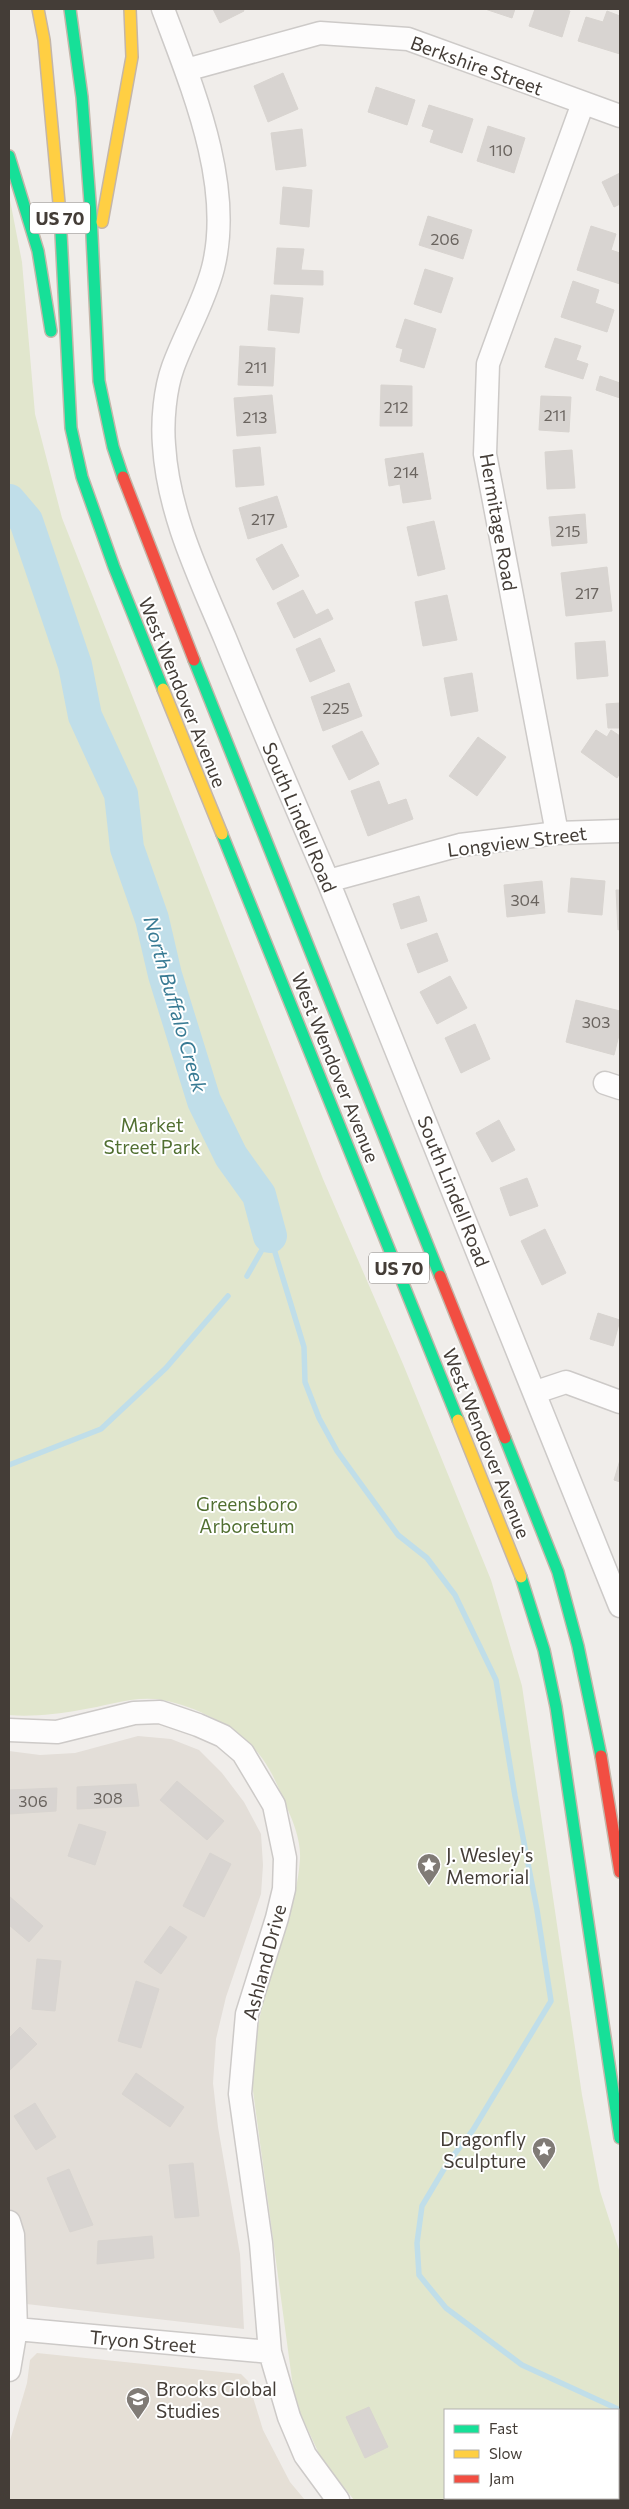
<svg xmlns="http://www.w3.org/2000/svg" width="629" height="2509" font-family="Commissioner,sans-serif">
<rect width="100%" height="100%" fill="#f0edea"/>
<path fill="#e3ded8" d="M138,1736L171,1739L199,1750L222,1773L244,1802L261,1834L263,1865L261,1894L226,1997L216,2039L213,2083L218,2127L240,2254L244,2329L9,2302V1751L40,1755L75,1753Z"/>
<path fill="#e5dfd6" d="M37,2353L241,2374L248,2381L263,2430L290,2482L305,2500H9V2444L27,2383L30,2360Z"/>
<path fill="#e1e6cd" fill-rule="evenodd" d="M9,195L22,262L35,414L62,518L323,1179L403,1364L491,1580L522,1686L582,2095L600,2191L620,2253V2500H354L321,2458L295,2402L251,2076C254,2046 259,2016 267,1987C279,1945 297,1903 300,1859C301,1842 294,1823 287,1808C280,1791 273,1773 262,1758C239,1728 199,1707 162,1700C135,1695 107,1706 80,1710C58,1714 31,1717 9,1715ZM445,2410H618V2498H445Z"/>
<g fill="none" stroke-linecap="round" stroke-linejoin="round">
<path stroke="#c0dee9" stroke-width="5.5" d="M270,1236L304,1347L305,1382L319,1418L337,1451L398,1535L427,1558L455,1595L496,1680L515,1796L537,1910L551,2001L473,2130L447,2164L422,2206L417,2243L419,2275L446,2308L522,2365L620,2410
M247,1276L270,1236
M9,1465L101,1429L166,1368L228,1296"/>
<path stroke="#c0dee9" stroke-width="34" d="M9,501L26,521L75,665L85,716L121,794L127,848L152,919L165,975L204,1101L231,1156L259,1195L270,1236"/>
</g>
<path fill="#d8d4d1" stroke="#d8d4d0" d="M213,9H243L244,11L220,23Z
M485,9H515L512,18Z
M535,9H562L570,11L562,37L529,26Z
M607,11L620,16V54L578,41L586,17L603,22Z
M283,73L298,109L268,122L254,86Z
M376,87L415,100L407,125L368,112Z
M429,105L473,119L462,153L430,142L434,130L422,126Z
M488,126L525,138L514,173L477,161Z
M302,129L306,166L276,170L271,133Z
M620,173V204L614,207L602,182Z
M283,187L312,190L309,227L280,224Z
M428,216L472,230L463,259L419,245Z
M591,226L616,234L611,250L620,253V284L577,270Z
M277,248L304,249L301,270L323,271V285L274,284Z
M425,269L453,278L441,313L414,304Z
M573,281L599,290L595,303L614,310L607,332L561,317Z
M271,295L303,298L299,333L268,330Z
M405,319L436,329L424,368L400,361L403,349L396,347Z
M555,338L581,346L576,360L588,364L583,379L545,367Z
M240,346L275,348L273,386L238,385Z
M600,376L620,383V398L596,390Z
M381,385L412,386V426H380Z
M272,395L276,433L237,436L234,398Z
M541,396L571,397L569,432L539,430Z
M260,447L264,485L236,487L233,450Z
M572,450L575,488L547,489L545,452Z
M423,453L431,499L403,503L400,484L389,486L385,459Z
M277,496L287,527L248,539L239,508Z
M585,514L587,543L552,546L549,517Z
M434,521L445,569L418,576L407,527Z
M282,544L299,576L273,590L256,559Z
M607,567L612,611L566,616L561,573Z
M303,590L316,615L328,609L333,619L294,638L277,603Z
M447,595L457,640L423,646L415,602Z
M320,638L335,671L310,682L296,649Z
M605,641L608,676L577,679L575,643Z
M472,673L478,711L451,716L444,678Z
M349,683L362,716L323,731L311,697Z
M620,703V728H608L606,704Z
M596,730L607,737L611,730L620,736V773L617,778L581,752Z
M362,731L379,764L349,780L332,746Z
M478,737L506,757L477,796L449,776Z
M379,781L388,805L406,799L413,819L368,836L351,791Z
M571,878L605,881L602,915L568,912Z
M542,881L545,913L507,917L504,885Z
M616,890H620V929L618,930Z
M419,896L427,921L401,929L393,904Z
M437,933L448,961L418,973L407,944Z
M450,976L467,1008L437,1024L420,992Z
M576,1000L620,1011V1031L614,1055L566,1042Z
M475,1024L490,1059L461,1073L445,1038Z
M499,1120L515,1150L492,1162L476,1133Z
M527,1178L538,1206L510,1216L500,1188Z
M545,1229L566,1273L542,1285L521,1241Z
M598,1313L620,1320L613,1346L590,1339Z
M620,1460V1482L614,1480Z
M177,1781L224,1821L207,1840L160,1800Z
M136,1784L139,1806L77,1809V1787Z
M57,1788L56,1811L9,1814V1790Z
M79,1824L106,1832L95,1865L68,1856Z
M210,1853L231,1864L204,1917L183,1906Z
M9,1896L43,1926L29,1942L9,1925Z
M170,1926L187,1937L161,1974L144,1962Z
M37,1959L61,1961L55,2011L32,2009Z
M136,1981L159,1989L141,2048L118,2041Z
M20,2027L37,2044L9,2071V2038Z
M136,2073L184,2107L170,2127L122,2094Z
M35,2103L56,2137L36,2150L14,2116Z
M193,2163L199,2216L175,2218L169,2165Z
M69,2169L93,2225L70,2232L47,2178Z
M152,2236L154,2258L97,2264L98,2241Z
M369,2407L388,2447L365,2458L346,2417Z"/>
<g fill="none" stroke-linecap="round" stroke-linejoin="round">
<g stroke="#cdcac8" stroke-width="25">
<path id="street" d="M163,9C192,87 234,185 213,268C204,303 185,334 173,367C165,389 162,421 164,445C168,513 199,576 225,638C258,719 293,800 328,881L620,1606
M186,70L320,33L408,39L620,116
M557,833L485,454L488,364L583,103
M328,881L460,845L557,833L620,831
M605,1083L620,1088
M536,1392L566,1382L620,1402
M9,1730L57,1732L134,1713L160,1712L198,1725L223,1736L243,1753L274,1805L285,1858L284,1889L277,1918L247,2014L240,2094L261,2243L270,2352L289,2417L305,2455L338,2500
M9,2222L13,2235L16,2329L9,2370
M16,2329L270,2352"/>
</g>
<g stroke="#c4b6a9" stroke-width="14">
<path id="fast" d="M70,9L82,97L91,215L99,381L113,447L123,477
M9,156L38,251L51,331
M60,214L71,428L82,477L114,567L163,689
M194,660L440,1276
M222,834L458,1420
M505,1438L558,1572L578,1646L601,1756
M521,1577L544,1650L556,1707L620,2138"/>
</g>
<g stroke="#c4b6a9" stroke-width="14">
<path id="slow" d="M38,9L44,40L60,214
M102,222L132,57L130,9
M163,689L222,834
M458,1420L521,1577"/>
</g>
<g stroke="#c4b6a9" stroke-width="14">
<path id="jam" d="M123,477L194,660
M440,1276L505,1438
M601,1756L620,1872"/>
</g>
<use href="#street" stroke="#fdfcfc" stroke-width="22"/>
<use href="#fast" stroke="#16e098" stroke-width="11"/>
<use href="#slow" stroke="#ffcf43" stroke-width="11"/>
<use href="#jam" stroke="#f24e42" stroke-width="11"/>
</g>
<defs>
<g id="sight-pin" transform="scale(1.25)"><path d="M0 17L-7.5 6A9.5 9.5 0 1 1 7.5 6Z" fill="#807b76" stroke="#fff"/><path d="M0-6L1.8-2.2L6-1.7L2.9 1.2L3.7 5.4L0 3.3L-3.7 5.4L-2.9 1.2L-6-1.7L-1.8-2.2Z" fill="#fff"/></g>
<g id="school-pin" transform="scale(1.25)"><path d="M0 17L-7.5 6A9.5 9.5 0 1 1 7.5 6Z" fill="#807b76" stroke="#fff"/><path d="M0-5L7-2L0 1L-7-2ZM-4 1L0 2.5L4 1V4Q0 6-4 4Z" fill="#fff"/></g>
</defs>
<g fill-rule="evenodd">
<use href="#sight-pin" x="429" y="1865"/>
<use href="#sight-pin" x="544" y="2149"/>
<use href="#school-pin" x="138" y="2399"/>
</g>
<g text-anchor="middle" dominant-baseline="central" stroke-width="4" stroke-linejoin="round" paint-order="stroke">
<g font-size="16" fill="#6a645f">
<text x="501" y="149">110</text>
<text x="445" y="238">206</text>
<text x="256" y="366">211</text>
<text x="396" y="406">212</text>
<text x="555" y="414">211</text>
<text x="255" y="416">213</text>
<text x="406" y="471">214</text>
<text x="263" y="518">217</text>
<text x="568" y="530">215</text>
<text x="587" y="592">217</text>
<text x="336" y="707">225</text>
<text x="525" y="899">304</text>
<text x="596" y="1021">303</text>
<text x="108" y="1797">308</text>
<text x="33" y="1800">306</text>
</g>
<g fill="#fff" stroke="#7c7773" stroke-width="1">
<rect x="30" y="202.5" width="60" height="31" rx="4"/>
<rect x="369" y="1252.5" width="60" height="31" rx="4"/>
</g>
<g font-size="18" font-weight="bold" fill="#443d37">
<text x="60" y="218">US 70</text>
<text x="399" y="1268">US 70</text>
</g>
<g font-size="19" fill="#443d37" stroke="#fff">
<text transform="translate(477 65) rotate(20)">Berkshire Street</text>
<text transform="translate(499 522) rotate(80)">Hermitage Road</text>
<text transform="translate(183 692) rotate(68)">West Wendover Avenue</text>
<text transform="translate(300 817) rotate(67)">South Lindell Road</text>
<text transform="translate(517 841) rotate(-7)">Longview Street</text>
<text transform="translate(336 1067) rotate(68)">West Wendover Avenue</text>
<text transform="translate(454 1191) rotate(68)">South Lindell Road</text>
<text transform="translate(487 1443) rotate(68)">West Wendover Avenue</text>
<text transform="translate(264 1962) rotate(-75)">Ashland Drive</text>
<text transform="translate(143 2341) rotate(5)">Tryon Street</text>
</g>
<g font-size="19" fill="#516f31" stroke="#fff">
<text x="152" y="1124">Market<tspan x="152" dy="22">Street Park</tspan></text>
<text x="247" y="1503">Greensboro<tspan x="247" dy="22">Arboretum</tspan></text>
</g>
<g font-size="19" fill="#443d37" stroke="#fff" text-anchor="start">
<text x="446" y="1854">J. Wesley's<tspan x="446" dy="22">Memorial</tspan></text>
<text x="526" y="2138" text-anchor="end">Dragonfly<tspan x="526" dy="22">Sculpture</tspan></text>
<text x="156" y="2388">Brooks Global<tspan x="156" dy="22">Studies</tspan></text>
</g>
<g font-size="20" font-style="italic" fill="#397b94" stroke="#fff">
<text transform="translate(176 1004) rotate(74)">North Buffalo Creek</text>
</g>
</g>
<rect width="629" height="2509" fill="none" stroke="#443d37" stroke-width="20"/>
<rect x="444" y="2409" width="175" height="90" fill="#ffffff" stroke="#b4b1af"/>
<rect x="454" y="2425" width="25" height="8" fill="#16e098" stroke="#b4b1af"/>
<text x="489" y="2434" font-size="15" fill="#443d37">Fast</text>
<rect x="454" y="2450" width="25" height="8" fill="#ffcf43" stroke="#b4b1af"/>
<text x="489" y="2459" font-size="15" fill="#443d37">Slow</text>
<rect x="454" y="2475" width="25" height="8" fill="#f24e42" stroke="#b4b1af"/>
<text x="489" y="2484" font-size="15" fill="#443d37">Jam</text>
</svg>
